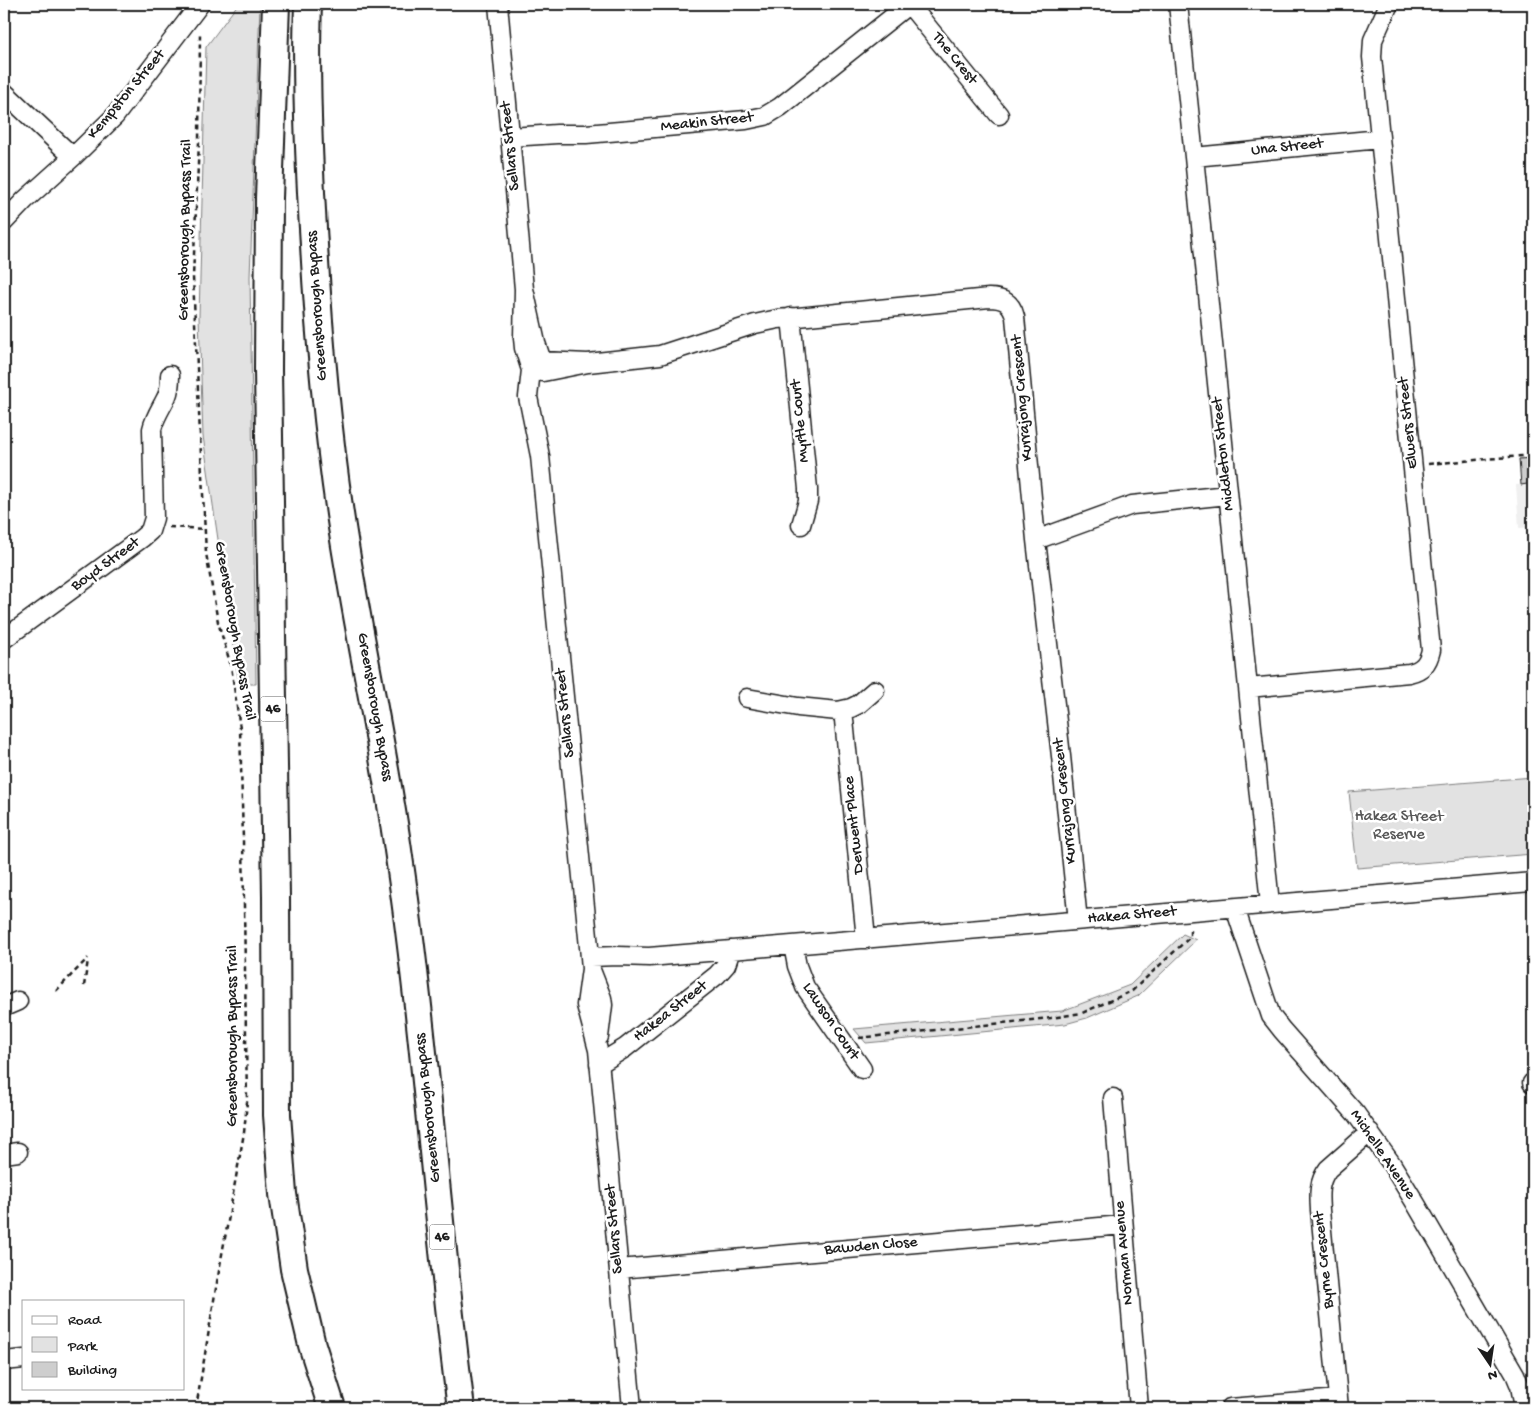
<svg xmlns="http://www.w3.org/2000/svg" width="1537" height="1412" font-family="'Gochi Hand',sans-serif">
<rect width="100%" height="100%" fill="#fff"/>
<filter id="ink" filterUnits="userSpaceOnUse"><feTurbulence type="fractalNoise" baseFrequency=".02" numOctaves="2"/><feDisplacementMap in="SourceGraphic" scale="10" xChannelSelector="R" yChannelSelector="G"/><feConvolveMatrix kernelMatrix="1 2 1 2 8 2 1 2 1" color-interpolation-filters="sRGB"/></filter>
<g filter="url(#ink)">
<path fill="#f0f0f0" d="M1533,483V527L1519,528L1516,485Z"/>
<path fill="#e2e2e2" stroke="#7f7f7f" d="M238,4H260L250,277L256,684H239L203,436L199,317L206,47Z
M1533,777V854L1357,868L1349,792Z
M1183,934L1196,940L1138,996L1087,1018L1065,1024L866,1043L854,1029L1062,1011L1130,985Z"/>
<path fill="#cecece" stroke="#1c1c1c" d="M1533,458V483L1521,485L1519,459Z"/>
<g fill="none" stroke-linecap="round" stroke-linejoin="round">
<g stroke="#1c1c1c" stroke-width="21">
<path id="minor" d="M498,4L524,289L536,343L542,361L543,372
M909,4L999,115
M1178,4L1194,157L1270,904
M4,92L73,157
M510,137L557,134H586L746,120L765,116L780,107L909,4
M1194,157L1380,139
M4,222L25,200L73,157L115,116L200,4
M524,289L523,338L524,348L531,370L528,397L540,456L590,957L591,969L586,1005L598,1050L632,1408
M791,317L808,489V501L801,525
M588,363L543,372L531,370L537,363L542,361L588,363L660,355L755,324L778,319L989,298C1004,298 1012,303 1015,317L1036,540L1061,756L1078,921
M1036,540L1132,505L1228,495
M4,639L142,538L150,531L154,518L152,429C155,416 162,407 167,396C170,389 170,382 170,375
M1248,688L1409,673C1423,670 1428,663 1431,650L1372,57L1373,40L1389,4
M747,698L798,707L838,711L851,708L859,704L875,690
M843,710L866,939
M1235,908L1271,1016L1282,1030L1356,1114L1391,1163L1416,1204L1515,1374L1520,1386L1524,1408
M793,945L797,966L805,987L862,1069
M590,957L618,956L649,957L1533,882
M591,970L602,998L603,1005L599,1037
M4,1007L18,1001
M599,1064L625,1048L717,975L726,965L731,950
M1532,1083H1533
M1113,1098L1139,1408
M4,1154L18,1152
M619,1269L1123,1225
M4,1361L24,1359
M1230,1408L1338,1399
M1339,1408L1320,1210C1319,1195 1318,1182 1328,1169L1370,1132"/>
</g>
<g stroke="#1c1c1c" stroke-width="30">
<path id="highway" d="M276,4L269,198L268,370L276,897L277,1115L283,1194L294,1269L312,1345L332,1408
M308,4C305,84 309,165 314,245C319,335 327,425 340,514C357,629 383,742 399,857C426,1040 437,1225 461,1408"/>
</g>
<path stroke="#1c1c1c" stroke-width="2.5" stroke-dasharray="5 4" stroke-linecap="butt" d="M1428,464L1533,455
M169,527L205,529
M84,986L88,960
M56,991L88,958
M859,1038L1051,1018L1082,1013L1132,991L1190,937V928
M196,1408L217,1282L244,1133L247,1102L243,840L240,728L231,666L218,622L206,553L200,435L193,277L199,142L200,31"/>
<use href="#minor" stroke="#fff" stroke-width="18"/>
<use href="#highway" stroke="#fff" stroke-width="26"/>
</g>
</g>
<g text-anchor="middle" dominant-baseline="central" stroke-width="5" stroke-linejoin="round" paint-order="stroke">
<g fill="#fff" stroke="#606060" stroke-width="1">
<rect x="260.5" y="696.5" width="25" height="25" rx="4"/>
<rect x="429.5" y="1224.5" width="25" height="25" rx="4"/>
</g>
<g font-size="15" font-weight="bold" fill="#1c1c1c">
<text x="273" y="709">46</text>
<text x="442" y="1237">46</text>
</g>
<g font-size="16" fill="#1c1c1c" stroke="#fff">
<text transform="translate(954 59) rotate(51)">The Crest</text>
<text transform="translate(127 95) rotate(-50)">Kempston Street</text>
<text transform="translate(707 123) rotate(-6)">Meakin Street</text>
<text transform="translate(511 146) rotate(-96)">Sellars Street</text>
<text transform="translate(1287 148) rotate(-6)">Una Street</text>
<text transform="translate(186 230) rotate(-89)">Greensborough Bypass Trail</text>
<text transform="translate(318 306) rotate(-94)">Greensborough Bypass</text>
<text transform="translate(1023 398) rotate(-95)">Kurrajong Crescent</text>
<text transform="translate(801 421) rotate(-96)">Myrtle Court</text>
<text transform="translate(1409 423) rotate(-96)">Elwers Street</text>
<text transform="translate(1224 454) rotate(-96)">Middleton Street</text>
<text transform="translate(106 565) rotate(-36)">Boyd Street</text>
<text transform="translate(234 631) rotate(80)">Greensborough Bypass Trail</text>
<text transform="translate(374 707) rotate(80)">Greensborough Bypass</text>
<text transform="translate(566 713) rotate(-96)">Sellars Street</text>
<text transform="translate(1066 801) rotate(-96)">Kurrajong Crescent</text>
<text transform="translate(855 825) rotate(-96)">Derwent Place</text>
<text transform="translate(1132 916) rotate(-5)">Hakea Street</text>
<text transform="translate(671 1012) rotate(-38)">Hakea Street</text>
<text transform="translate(830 1022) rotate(56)">Lawson Court</text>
<text transform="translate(233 1036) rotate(-90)">Greensborough Bypass Trail</text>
<text transform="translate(429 1108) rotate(-96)">Greensborough Bypass</text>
<text transform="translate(1382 1155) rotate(56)">Michelle Avenue</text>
<text transform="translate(615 1229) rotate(-95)">Sellars Street</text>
<text transform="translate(871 1247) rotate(-5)">Bawden Close</text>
<text transform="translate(1125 1253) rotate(-95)">Norman Avenue</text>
<text transform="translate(1325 1260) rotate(-96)">Byrne Crescent</text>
</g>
<g font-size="16" fill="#575757" stroke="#fff">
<text x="1399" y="817">Hakea Street<tspan x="1399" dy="18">Reserve</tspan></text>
</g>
</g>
<rect width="1537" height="1412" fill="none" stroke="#fff" stroke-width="20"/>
<rect x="10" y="10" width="1517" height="1392" fill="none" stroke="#1c1c1c" stroke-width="2" filter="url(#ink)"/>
<rect x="22" y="1300" width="162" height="90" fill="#ffffff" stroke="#a4a4a4"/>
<rect x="32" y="1316" width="25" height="8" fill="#ffffff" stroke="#a4a4a4"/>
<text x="68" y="1324" font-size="15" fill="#1c1c1c">Road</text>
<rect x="32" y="1337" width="25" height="15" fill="#e2e2e2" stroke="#a4a4a4"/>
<text x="68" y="1350" font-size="15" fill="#1c1c1c">Park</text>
<rect x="32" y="1362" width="25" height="15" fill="#cecece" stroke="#a4a4a4"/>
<text x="68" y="1374" font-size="15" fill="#1c1c1c">Building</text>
<g transform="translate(1490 1364) rotate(167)" stroke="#ffffff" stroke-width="4" paint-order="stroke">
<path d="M0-4L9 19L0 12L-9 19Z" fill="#1c1c1c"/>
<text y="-8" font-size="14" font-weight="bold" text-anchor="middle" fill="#1c1c1c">N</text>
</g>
</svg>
